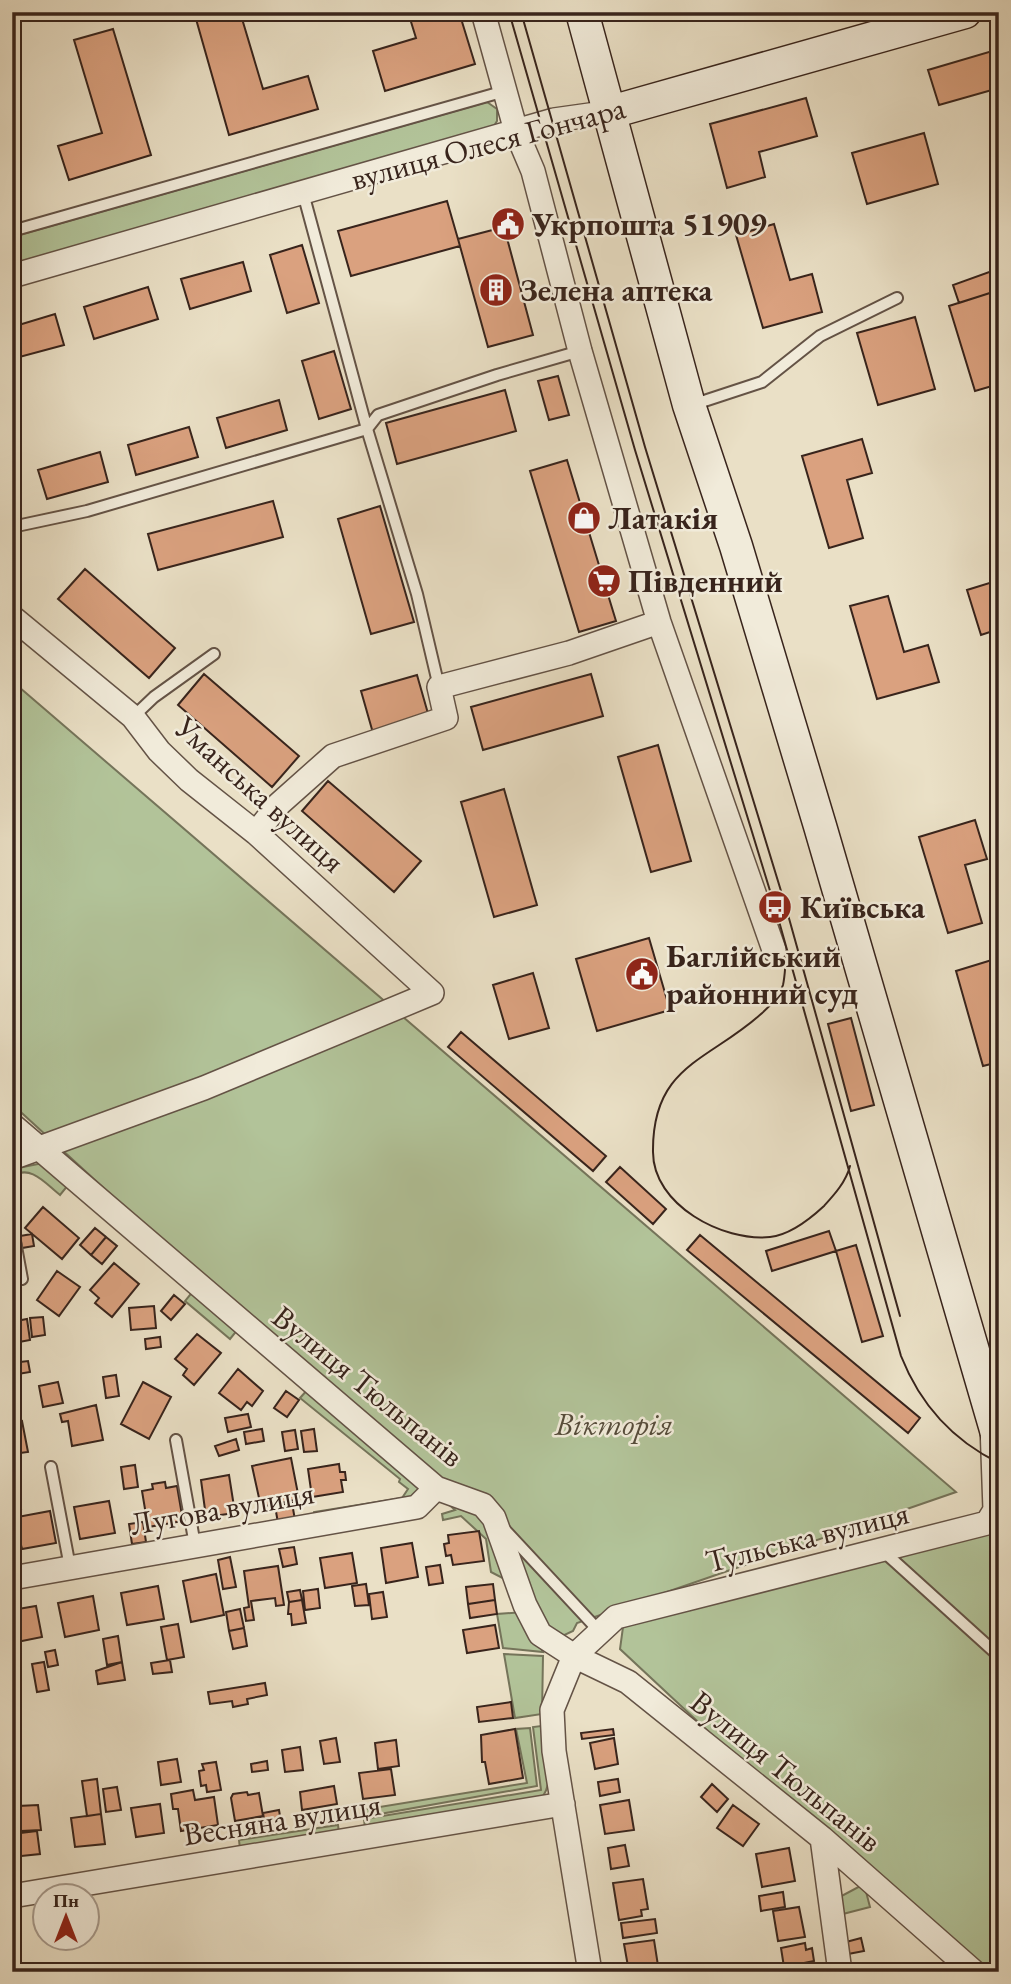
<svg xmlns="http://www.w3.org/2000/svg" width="1011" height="1984" font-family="'EB Garamond',serif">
<rect width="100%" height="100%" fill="#eae0c6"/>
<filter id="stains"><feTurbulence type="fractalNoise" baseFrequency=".00286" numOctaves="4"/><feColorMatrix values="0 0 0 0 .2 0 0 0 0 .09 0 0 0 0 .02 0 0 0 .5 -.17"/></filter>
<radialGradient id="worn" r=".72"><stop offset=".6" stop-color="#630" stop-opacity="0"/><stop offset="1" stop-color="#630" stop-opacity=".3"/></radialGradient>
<path fill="#b2c399" stroke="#75745a" stroke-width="2" d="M487,102L497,109V121L494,126L12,266V237Z
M12,681L956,1492L577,1623L573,1631L558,1638L512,1583L491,1572L486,1539L461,1516L443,1520L442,1514L455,1510L12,1104Z
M43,1163L69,1184L60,1195C46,1184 30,1163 12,1177L13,1169Z
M194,1290L239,1328L230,1339L185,1301Z
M309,1388L420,1485L419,1493L408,1502L314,1518V1512L402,1498L408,1489L399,1482L400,1479L300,1398Z
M999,1529V1972H984L800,1817L620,1649L623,1627L886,1556Z
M524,1612L543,1652L503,1648L497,1614Z
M504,1654L543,1656L542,1714L515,1718Z
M541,1726C544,1746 557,1785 540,1799L365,1828L364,1819L541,1790L533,1727Z
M530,1728L537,1786L363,1817L361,1810L527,1783L516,1729Z
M338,1825L339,1833L240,1849L239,1840Z
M864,1884L870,1907L839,1915L834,1900Z"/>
<path fill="#daa17f" stroke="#38241c" stroke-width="2" d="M194,12H240L263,89L308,76L318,109L229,135Z
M408,12H459L475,64L385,91L373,51L416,38Z
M113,29L151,155L69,180L58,146L102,133L74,40Z
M999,49V88L939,105L928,70Z
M806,98L817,136L759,152L765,177L727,188L710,124Z
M924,133L938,184L867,204L852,153Z
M447,201L460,246L351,276L338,231Z
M774,224L790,280L812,274L822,312L763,328L736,235Z
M504,227L533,335L488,347L458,239Z
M302,245L319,303L287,313L270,255Z
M243,262L251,291L190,309L181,279Z
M992,271L999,290L959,303L953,285Z
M148,287L158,319L94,339L84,307Z
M999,290V384L975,391L949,306Z
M55,314L64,345L12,359V327Z
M915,317L935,389L878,405L857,333Z
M334,351L351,409L319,419L302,361Z
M558,376L569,415L549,420L538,381Z
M505,390L516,431L397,464L386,423Z
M279,400L287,430L226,448L217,418Z
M189,427L198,457L136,475L128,445Z
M862,439L872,473L847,480L863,538L829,548L802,456Z
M100,452L108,482L47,499L38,470Z
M567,460L616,621L579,632L530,471Z
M273,501L283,537L158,570L148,534Z
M380,506L414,622L371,634L338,519Z
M85,569L175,648L149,678L58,599Z
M999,580V629L981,635L967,590Z
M888,596L904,652L928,645L939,682L877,699L850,606Z
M204,674L299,756L272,787L178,705Z
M591,674L603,716L483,750L471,707Z
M417,675L429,717L373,733L361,691Z
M658,745L691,861L651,872L618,757Z
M328,781L421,861L394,892L302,811Z
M504,789L537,905L494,917L461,802Z
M975,820L987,859L965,865L982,923L948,933L919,837Z
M649,938L670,1010L597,1031L576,959Z
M995,959L999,972V1062L983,1066L956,971Z
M533,973L549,1028L509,1039L493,985Z
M851,1018L874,1105L851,1111L828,1024Z
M461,1032L606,1156L593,1171L448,1047Z
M620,1167L666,1209L653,1224L606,1182Z
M43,1207L79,1238L62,1259L25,1228Z
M95,1228L106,1237L91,1255L80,1245Z
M829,1231L836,1251L772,1271L766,1251Z
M32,1234L34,1246L22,1248L20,1236Z
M700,1235L920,1418L908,1433L687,1250Z
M106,1237L117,1246L102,1264L91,1255Z
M856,1245L883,1336L862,1342L836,1251Z
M114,1263L139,1284L112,1317L95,1303L99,1298L90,1290Z
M57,1271L80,1287L59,1316L37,1300Z
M174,1295L185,1304L171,1320L161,1311Z
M154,1306L156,1328L131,1330L129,1308Z
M43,1317L45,1335L32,1337L30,1318Z
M27,1319L30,1340L19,1342L16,1321Z
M197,1334L221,1353L194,1385L183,1375L187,1369L175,1359Z
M160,1337L161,1347L146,1349L145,1339Z
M28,1361L30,1372L12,1375V1363Z
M238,1369L263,1391L252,1406L247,1402L241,1410L219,1393Z
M116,1375L119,1396L106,1398L103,1377Z
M58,1382L63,1403L43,1407L39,1386Z
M143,1382L171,1397L149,1439L121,1424Z
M286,1391L299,1400L287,1417L274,1408Z
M96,1405L103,1440L72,1446L68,1421L62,1422L60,1414Z
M248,1414L251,1427L228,1432L225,1418Z
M22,1421L28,1452L12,1454V1423Z
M262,1429L264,1441L246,1444L244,1432Z
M314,1429L317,1451L304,1452L301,1431Z
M295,1430L298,1449L285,1451L282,1432Z
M236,1439L239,1450L219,1456L215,1446Z
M291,1458L299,1499L261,1507L252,1466Z
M339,1464L340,1472H345L346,1480H341L343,1492L312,1497L308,1469Z
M135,1465L138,1487L124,1489L121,1467Z
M229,1475L235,1513L206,1517L201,1480Z
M17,1482L21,1509L12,1510V1483Z
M165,1482L166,1488L177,1486L183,1521L148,1527L142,1491L153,1489L152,1484Z
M109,1501L115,1533L80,1539L74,1507Z
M292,1503L295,1520L278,1523L275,1506Z
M50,1511L56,1543L22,1549L19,1537L14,1538L12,1518Z
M143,1522L146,1542L132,1544L129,1524Z
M479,1531L484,1561L453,1565L451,1555L446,1556L444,1544L449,1543L448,1535Z
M412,1543L418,1577L386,1583L381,1548Z
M294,1547L297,1564L283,1567L279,1549Z
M352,1553L357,1583L325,1588L320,1558Z
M230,1557L236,1587L223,1589L218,1560Z
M440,1565L443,1583L429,1585L426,1567Z
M278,1566L284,1605L276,1606L275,1598L251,1601L254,1620L246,1621L244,1608L249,1607L244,1571Z
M216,1574L224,1615L191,1622L183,1581Z
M366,1584L369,1605L355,1606L352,1586Z
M493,1584L495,1600L468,1604L466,1587Z
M158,1586L164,1619L127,1625L121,1593Z
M318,1589L320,1608L305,1610L303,1591Z
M300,1590L302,1600L289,1602L287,1592Z
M383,1592L387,1617L372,1619L369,1594Z
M93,1596L99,1630L65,1637L58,1603Z
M302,1600L306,1623L292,1625L291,1614H288L289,1602Z
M495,1600L497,1614L470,1618L468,1604Z
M36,1606L42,1637L12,1643V1610Z
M240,1609L244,1628L229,1631L226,1612Z
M178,1624L184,1657L167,1660L161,1627Z
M495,1625L499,1648L467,1653L463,1630Z
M244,1628L247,1646L233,1649L229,1631Z
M118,1636L122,1662L107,1665L103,1639Z
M55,1650L58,1665L48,1667L45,1652Z
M170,1660L172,1672L153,1674L151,1663Z
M44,1662L49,1690L37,1692L32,1664Z
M122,1662L125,1680L98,1684L96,1671Z
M265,1683L267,1695L247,1699L248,1704L233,1707L232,1701L210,1704L208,1692Z
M511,1702L513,1718L479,1722L477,1707Z
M515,1729L523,1778L489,1784L485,1762H482L481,1735Z
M613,1729L614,1735L582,1739L581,1733Z
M336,1738L340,1762L324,1764L320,1741Z
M614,1738L618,1764L595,1769L590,1743Z
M396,1740L399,1766L378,1769L375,1743Z
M300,1747L303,1770L285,1772L282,1750Z
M177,1759L181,1782L161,1785L158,1762Z
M267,1761L268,1770L252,1772L251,1764Z
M216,1762L221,1790L207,1792L206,1785L201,1786L199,1771L204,1770L202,1764Z
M391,1769L395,1795L363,1799L359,1773Z
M97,1779L101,1814L87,1816L82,1781Z
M618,1779L620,1792L600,1796L598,1782Z
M712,1784L728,1799L717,1812L701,1797Z
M334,1786L337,1804L302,1810L300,1792Z
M117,1787L121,1810L106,1812L103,1789Z
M193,1790L195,1800L214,1797L218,1825L181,1831L178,1809H173L171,1794Z
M247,1792L248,1795L259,1793L263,1816L235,1821L231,1798L233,1794Z
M629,1800L634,1830L605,1834L600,1805Z
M160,1804L164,1833L136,1837L131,1808Z
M38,1805L41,1830L21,1831L18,1806Z
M733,1805L759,1824L743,1846L717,1828Z
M279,1810L281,1822L265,1825L263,1813Z
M101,1814L105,1844L75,1847L71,1818Z
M37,1831L40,1854L12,1857V1834Z
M625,1845L629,1866L611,1869L608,1848Z
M789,1848L795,1881L762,1887L756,1854Z
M643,1879L648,1909L641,1910L642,1916L619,1920L613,1883Z
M783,1892L785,1907L761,1911L759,1896Z
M799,1907L805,1937L778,1941L773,1911Z
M655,1919L657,1933L623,1938L621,1923Z
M861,1938L864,1951L848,1954L846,1942Z
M654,1940L659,1972H629L624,1944Z
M805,1943L806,1950L812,1948L814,1961L784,1967L781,1948Z"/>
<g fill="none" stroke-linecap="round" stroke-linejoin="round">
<g stroke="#645346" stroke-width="14">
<path id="lane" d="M884,12L887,32
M303,193L367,429L417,594L439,687
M12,231L505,91
M692,405L762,382L820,336L897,298
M12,527L87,511L367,429L378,415L497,375L580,351
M133,717L154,697L214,654
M12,1225L22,1279
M176,1440L195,1545
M51,1467L70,1567
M505,1530L600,1632
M883,1551L999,1656"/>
</g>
<g stroke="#645346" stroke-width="26">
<path id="street" d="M483,12L516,131L533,171L580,351L659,622L774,950
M12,276L554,120L611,112
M12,617L133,717L159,751L189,780L256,833L432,993L204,1088L12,1158
M256,833L279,804L333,756L446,718L439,687L569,653L659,622
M12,1125L436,1488L483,1505L494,1518L525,1605L540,1634L574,1656L628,1682L822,1838L974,1972
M12,1578L417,1507L436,1488
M822,1838L840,1972
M12,1896L563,1804
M590,1972L554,1751L552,1710L574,1656L616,1617L987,1523L995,1510L992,1425"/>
</g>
<g stroke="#38241c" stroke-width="35">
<path id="secondary" d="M582,12L689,405L736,546L820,826L999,1440
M611,112L965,12"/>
</g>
<use href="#lane" stroke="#f1ebda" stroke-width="10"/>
<use href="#street" stroke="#f1ebda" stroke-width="23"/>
<use href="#secondary" stroke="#f1ebda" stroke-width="32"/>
<path stroke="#38241c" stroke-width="2" d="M509,12L635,450L775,907L901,1356C920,1404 952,1440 999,1463
M521,12L645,447L785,904L900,1316
M786,958C785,967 785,976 783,985C780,995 769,1007 761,1014C709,1061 652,1065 653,1152C653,1205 723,1242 770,1237C789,1235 810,1219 824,1206C834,1195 846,1182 850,1166"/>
</g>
<defs>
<g id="civic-disc" transform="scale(1.75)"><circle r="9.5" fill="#8f2418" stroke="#f1ebda"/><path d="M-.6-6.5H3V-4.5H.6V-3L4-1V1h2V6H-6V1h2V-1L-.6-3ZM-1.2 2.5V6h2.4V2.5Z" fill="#fff"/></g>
<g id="building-disc" transform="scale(1.75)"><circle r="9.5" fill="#8f2418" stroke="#f1ebda"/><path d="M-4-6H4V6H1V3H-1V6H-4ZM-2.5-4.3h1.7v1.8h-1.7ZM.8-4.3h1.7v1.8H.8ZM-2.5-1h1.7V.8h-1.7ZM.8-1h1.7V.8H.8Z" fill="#fff"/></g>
<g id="shop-disc" transform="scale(1.75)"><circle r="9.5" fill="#8f2418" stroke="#f1ebda"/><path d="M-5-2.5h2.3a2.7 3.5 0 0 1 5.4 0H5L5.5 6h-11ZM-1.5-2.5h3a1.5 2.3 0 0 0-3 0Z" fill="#fff"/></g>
<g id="supermarket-disc" transform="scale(1.75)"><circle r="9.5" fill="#8f2418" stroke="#f1ebda"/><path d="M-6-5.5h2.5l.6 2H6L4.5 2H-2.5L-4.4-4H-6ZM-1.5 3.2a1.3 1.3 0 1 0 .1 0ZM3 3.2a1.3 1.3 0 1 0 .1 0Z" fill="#fff"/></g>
<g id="bus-disc" transform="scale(1.75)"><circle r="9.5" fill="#8f2418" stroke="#f1ebda"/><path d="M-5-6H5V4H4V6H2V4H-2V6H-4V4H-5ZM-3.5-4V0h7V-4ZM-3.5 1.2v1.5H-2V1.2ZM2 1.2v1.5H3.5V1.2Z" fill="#fff"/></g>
</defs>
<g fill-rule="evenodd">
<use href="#civic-disc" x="508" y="224"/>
<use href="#building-disc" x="496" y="290"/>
<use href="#shop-disc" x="584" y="518"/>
<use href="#supermarket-disc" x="604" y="581"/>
<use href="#bus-disc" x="775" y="907"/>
<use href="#civic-disc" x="642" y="974"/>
</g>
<g text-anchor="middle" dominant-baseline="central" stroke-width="5" stroke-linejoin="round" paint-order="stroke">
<g font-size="32" fill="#38241c" stroke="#f1ebda">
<text transform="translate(488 143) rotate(-15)">вулиця Олеся Гончара</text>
<text transform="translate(260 794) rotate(42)">Уманська вулиця</text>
<text transform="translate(368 1386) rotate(39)">Вулиця Тюльпанів</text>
<text transform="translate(222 1508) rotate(-10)">Лугова вулиця</text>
<text transform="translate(807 1537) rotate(-14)">Тульська вулиця</text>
<text transform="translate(786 1771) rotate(39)">Вулиця Тюльпанів</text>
<text transform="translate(282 1819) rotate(-9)">Весняна вулиця</text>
</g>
<g font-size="32" font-weight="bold" fill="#38241c" stroke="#f1ebda" text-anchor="start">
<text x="532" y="224">Укрпошта 51909</text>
<text x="520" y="290">Зелена аптека</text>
<text x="608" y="518">Латакія</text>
<text x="628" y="581">Південний</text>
<text x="800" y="907">Київська</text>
<text x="666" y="956">Баглійський<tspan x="666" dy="37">районний суд</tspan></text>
</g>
<g font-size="32" font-style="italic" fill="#564c3b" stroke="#f1ebda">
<text x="614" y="1424">Вікторія</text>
</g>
</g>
<rect width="1011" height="1984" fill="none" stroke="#eae0c6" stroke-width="42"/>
<rect x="14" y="14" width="983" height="1956" fill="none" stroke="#38241c" stroke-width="3.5"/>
<rect x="21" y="21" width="969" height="1942" fill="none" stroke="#38241c" stroke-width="2"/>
<g transform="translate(66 1917)"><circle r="33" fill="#f1ebda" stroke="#a79b8e" stroke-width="2"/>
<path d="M0-5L12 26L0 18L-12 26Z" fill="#8f2418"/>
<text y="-10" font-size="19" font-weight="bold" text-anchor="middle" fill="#38241c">Пн</text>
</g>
<rect width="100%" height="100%" filter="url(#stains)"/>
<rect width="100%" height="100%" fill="url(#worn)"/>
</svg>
